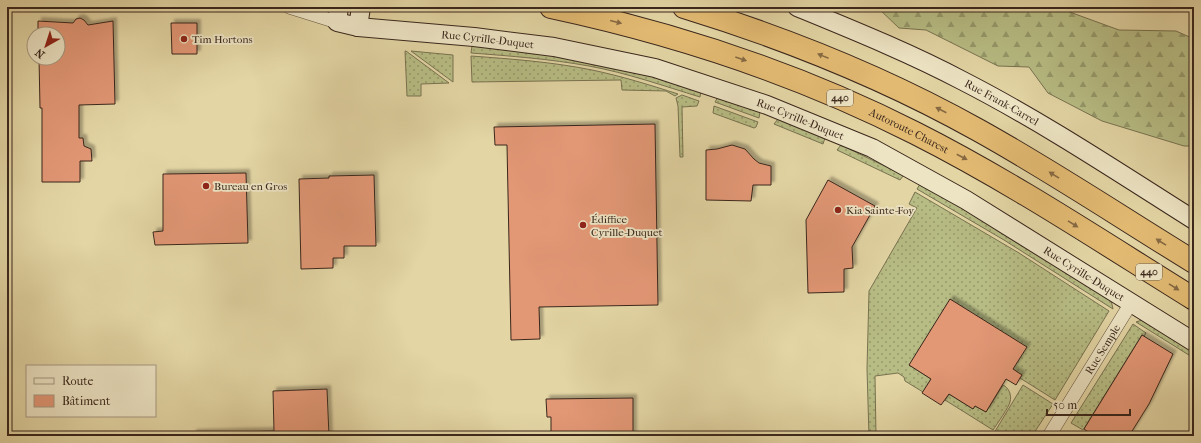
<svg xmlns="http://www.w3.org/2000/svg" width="1201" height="443" font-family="'IM FELL French Canon',serif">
<defs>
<pattern id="grass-dots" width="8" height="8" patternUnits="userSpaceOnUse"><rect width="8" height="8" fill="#b7bc84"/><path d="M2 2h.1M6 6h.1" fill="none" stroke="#96996b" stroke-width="1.8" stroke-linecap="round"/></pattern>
<pattern id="forest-firs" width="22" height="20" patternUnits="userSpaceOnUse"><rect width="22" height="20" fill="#b7bc84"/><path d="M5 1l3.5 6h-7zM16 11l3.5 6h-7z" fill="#96996b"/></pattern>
<filter id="shadow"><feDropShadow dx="3.5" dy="-3.5" stdDeviation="1" flood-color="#0004"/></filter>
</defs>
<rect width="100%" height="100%" fill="#e3d5a4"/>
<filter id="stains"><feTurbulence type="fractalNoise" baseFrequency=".005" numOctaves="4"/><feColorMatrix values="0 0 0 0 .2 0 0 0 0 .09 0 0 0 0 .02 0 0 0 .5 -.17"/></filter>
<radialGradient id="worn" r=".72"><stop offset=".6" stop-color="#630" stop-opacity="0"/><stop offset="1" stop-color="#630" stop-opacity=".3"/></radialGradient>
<path fill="url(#grass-dots)" stroke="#787250" d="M472,46L548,53L637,72L701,91L700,97C664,86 627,73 589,66C550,59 511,56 471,53Z
M405,51H406L449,83L421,84V96H407Z
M411,51L453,55V82Z
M471,56C512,59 553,62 592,70C621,76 650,85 678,94L675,96L666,91L622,90L621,80L472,82Z
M682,95L699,101L697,106L682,107L683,157H680L678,106L676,98Z
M718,97L760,112L759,118L715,102Z
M714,106L758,122L756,127L754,128L713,113Z
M778,119L825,138L823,144L774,124Z
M841,145L903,175V176L900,180L837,150Z
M920,184L963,208L1111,300L1113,309L1004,240L917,189Z
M915,192L1019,253L1109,311L1055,400L1020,378L1022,375L1013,369L909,365L931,379L923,392L905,381L904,377L898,373L875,376L876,436H869L867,369L869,291L917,208L909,204Z
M1142,320L1146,321L1194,351L1192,357L1136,322Z
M1133,324L1146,333L1144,336L1142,335L1083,430L1071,423Z
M1003,385C1009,388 1012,395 1010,402C1009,407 997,424 993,430L945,400L949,394L973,409L975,406L986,412Z
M1023,385L1053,404L1032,436H999L994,433Z"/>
<path fill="url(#forest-firs)" stroke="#787250" d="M877,7H1056L1119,30L1176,31L1194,39V146H1184L1102,121L1048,93L1029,67L998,66L926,30L899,28Z"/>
<path fill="#e29775" stroke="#3a271c" filter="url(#shadow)" d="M80,18L84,20L88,25L113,21L115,104L79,105V138H83L84,146L91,149L92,161H80V182H42V108H40L39,58H58V34H38V21L73,23L76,19Z
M171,23H197V54H172Z
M655,124L658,305L539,307L540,339L511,340L507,145H495L494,127Z
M732,145L745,149L754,159L759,163L771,166V185H753L751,201L706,200V150L717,149Z
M246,173L248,243L155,245L153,232L163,231V174Z
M374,175L376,246H344V258H333V268L301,269L299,179L329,178V176Z
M828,180L875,206L852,247L853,268L844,269V292L808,293L806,220Z
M950,299L1027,347L1013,369L1022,375L1020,378L1016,385L1006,379L986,412L975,406L973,409L949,394L941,405L922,393L931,379L909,365Z
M1142,335L1173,354L1149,404L1129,436H1094L1084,429Z
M327,389L329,436H193V433L274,431L273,391Z
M633,398V436H558V432H551V417H547L546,399Z"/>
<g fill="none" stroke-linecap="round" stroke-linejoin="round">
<g stroke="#64523e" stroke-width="14">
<g id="street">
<path d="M289,7L337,22"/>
<path id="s1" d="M1049,436L1131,303"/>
</g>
</g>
<g stroke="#3a271c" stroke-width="20">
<g id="secondary">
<path id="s2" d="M339,7L337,22L358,27L474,37L554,47L655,68L767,105L872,148L966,200L1194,342"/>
<path id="s3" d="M797,7C853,30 910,53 963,81C1043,122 1118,172 1194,220"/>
<path d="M358,27L361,7"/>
</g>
</g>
<g stroke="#3a271c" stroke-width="24">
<g id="highway">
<path id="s4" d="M551,7C677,34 799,74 915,133C1012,182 1102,242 1194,299"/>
<path d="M684,7C785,38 885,78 978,130C1052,171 1122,218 1194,262"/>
</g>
</g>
<use href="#street" stroke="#ede4c4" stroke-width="13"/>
<use href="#secondary" stroke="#ede4c4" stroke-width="18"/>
<use href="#highway" stroke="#e2ba72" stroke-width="22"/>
</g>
<defs><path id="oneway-solid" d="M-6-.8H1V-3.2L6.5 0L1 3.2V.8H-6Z"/></defs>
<g fill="#866943">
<use href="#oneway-solid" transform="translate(616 22) rotate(14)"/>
<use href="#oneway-solid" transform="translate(823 56) rotate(-158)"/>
<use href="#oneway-solid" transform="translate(741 59) rotate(19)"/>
<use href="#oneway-solid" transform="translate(941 110) rotate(-153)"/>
<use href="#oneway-solid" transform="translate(962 157) rotate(28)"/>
<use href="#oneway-solid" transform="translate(1054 175) rotate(-148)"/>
<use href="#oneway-solid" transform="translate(1073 224) rotate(32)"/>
<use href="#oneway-solid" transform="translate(1161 242) rotate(-148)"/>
<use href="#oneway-solid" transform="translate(1174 287) rotate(32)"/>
</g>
<g fill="#8f2418" stroke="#ede4c4" stroke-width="1.5">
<circle cx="184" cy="39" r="4"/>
<circle cx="206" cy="186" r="4"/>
<circle cx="838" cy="210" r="4"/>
<circle cx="583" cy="225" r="4"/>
</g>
<g text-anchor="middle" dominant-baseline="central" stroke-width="3.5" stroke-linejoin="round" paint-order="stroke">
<g fill="#ede4c4" stroke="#70604e" stroke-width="1">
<rect x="827" y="90" width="26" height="16" rx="3"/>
<rect x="1136" y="264" width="26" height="16" rx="3"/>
</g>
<g font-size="10" font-weight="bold" fill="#3a271c">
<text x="840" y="98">440</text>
<text x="1149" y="272">440</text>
</g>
<g font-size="11" fill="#3a271c" stroke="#ede4c4" text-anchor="start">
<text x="192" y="39">Tim Hortons</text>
<text x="214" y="186">Bureau en Gros</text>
<text x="846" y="210">Kia Sainte-Foy</text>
<text x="591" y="219">Édiffice<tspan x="591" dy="13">Cyrille-Duquet</tspan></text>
</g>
<g font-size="11" fill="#3a271c" stroke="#ede4c4">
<text stroke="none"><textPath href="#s2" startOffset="167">Rue Cyrille-Duquet</textPath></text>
<text stroke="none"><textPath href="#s3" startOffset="226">Rue Frank-Carrel</textPath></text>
<text stroke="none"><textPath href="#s2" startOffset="491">Rue Cyrille-Duquet</textPath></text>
<text stroke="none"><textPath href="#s4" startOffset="380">Autoroute Charest</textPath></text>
<text stroke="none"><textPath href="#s2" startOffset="815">Rue Cyrille-Duquet</textPath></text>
<text stroke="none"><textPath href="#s1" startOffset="102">Rue Semple</textPath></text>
</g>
</g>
<rect width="1201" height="443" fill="none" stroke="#e3d5a4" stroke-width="24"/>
<rect x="8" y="8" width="1185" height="427" fill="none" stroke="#3a271c" stroke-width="2"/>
<rect x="12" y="12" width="1177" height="419" fill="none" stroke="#3a271c"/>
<rect x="26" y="365" width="130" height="52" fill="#ede4c4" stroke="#a59881"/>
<rect x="34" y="378" width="20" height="6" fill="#ede4c4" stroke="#a59881"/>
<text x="62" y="385" font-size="12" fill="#3a271c">Route</text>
<rect x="34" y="395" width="20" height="12" fill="#e29775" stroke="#a59881"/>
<text x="62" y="405" font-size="12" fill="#3a271c">Bâtiment</text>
<g transform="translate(46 46) rotate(219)"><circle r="19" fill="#ede4c4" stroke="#a59881"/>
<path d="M0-3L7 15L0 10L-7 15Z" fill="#8f2418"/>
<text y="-6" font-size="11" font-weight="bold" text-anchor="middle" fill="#3a271c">N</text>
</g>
<path d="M1047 409v6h83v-6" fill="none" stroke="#3a271c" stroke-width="2"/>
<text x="1053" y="409" font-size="12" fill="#3a271c" stroke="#ede4c4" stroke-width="3" paint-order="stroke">50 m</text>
<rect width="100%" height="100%" filter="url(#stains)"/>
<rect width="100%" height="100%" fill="url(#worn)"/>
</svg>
